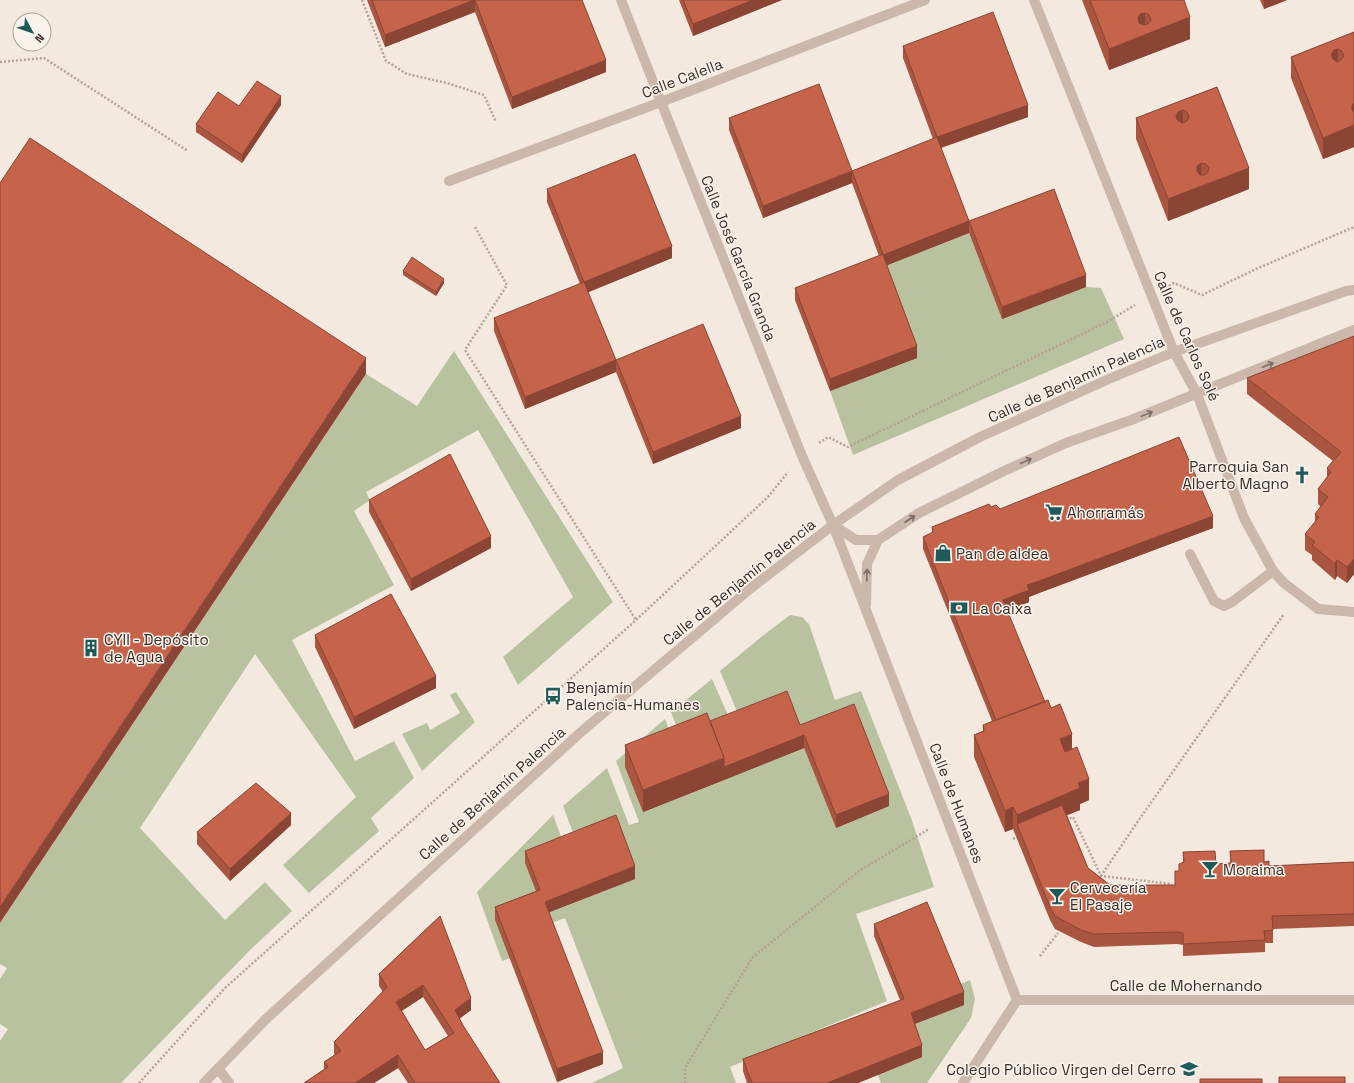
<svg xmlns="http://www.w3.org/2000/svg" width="1354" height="1083" font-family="'Space Grotesk',sans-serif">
<rect width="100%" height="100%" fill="#f3e9df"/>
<path fill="#b8c29f" d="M969,233L1002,319L1086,287L1101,288L1124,339L853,455L830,391L917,358L883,267Z
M454,351L613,602L518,685L503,657L573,597L478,430L366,492L370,500L354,511L394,585L292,640L355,761L394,741L414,778L371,818L379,831L309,893L283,865L356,797L255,654L140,828L225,920L265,882L292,911L251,949L121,1083H0V1041L8,1029L0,1024V979L7,968L0,964V923L366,374L417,406Z
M790,615L802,617L809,624L835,700L861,691L911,818L934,887L856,914L887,1001L730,1067L736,1083H592L623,1068L565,918L549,924L545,914L635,879L577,843L563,806L607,768L629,825L639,822L616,761L665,719L676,747L804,748L836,828L889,806L800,737L741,721L720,671L765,634Z
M712,679L732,724L683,743L671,712Z
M456,692L475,722L422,771L402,734L427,723L430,730L460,713L450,695Z
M553,815L565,847L540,902L510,958L502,961L477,892Z
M970,980L975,999L971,1018L927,1083H881L878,1075L911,1025L956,986Z"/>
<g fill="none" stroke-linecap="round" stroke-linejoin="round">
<path stroke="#b7a295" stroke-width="2.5" stroke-dasharray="2 2" stroke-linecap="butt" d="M362,0L386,61L407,74L447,83L484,95L496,122
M0,62L44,58L188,151
M475,227L507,285L465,350L636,620
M1169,286L1174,283L1202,295L1256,269L1354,227
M819,443L828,437L848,447L1107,322L1135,305
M1066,820L1073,817L1101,876L1172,884
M1013,839L1020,836
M1101,876L1136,824L1284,614
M1040,956L1058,933
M139,1083L225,988L636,620L768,497L788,472
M685,1083V1068L752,958L859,871L929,829"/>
<path stroke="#cbb8ab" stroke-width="10" d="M1190,554L1214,601L1224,606L1232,602L1273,571"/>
<path stroke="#cbb8ab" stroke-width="10" d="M621,0L661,102L802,456L833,525L1017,1000L963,1083
M1034,0L1174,352L1197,394L1244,518L1273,571L1284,583L1318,609L1354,612
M449,181L661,102L925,0
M833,525L856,540H878
M866,605L867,564L878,540L919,513L1004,471L1066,443L1131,420L1354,330
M1017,1000H1354
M218,1068L229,1083
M204,1083L266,1019L581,732L751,588L833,525L898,480L980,437L1111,378L1174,352L1346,291L1354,290"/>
</g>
<path fill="#a95540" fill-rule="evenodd" d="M367,0H475V12L385,47Z
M475,0L606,72L512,109L475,12Z
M679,0H782L693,36Z
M1082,0H1184L1190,39L1109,70Z
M1260,0H1287L1264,9Z
M1354,32V147L1323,159L1291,78V57Z
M903,46L1028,117L941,148L969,221L1086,287L1002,319L969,233L887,265L917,358L830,391L795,300V288L879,256L852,183L763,218L729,130V118L852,171L933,139L903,58Z
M1217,87L1249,189L1168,221L1136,139V118Z
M281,105L242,163L196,132V124L239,106Z
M547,189L672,258L588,292L616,360L741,428L653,464L616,372L525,409L494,331V318L580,284L547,202Z
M403,271L444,283L436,296L403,275Z
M1354,336V574L1347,583L1337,576L1335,580L1312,560V555L1305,550V534L1315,522V514L1321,507L1318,504V489L1327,477V468L1333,461L1247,394V378Z
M369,500L491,548L411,591L369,512Z
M991,507L1000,509L1213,528L1039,593L1029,597V602L1007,611L1045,702L1051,708L1072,749L1089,800L1080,804V810L1067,815L1088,868L1110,885H1175V871H1179L1183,862V852L1216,864L1230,863V851L1264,862L1269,866L1354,862V926L1273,929V943H1265V952L1183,956V945L1177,944L1094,947L1081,942L1055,929L1050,920L1013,829L1005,832L974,757V735L983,731V725L992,721L923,549V537L932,533V527Z
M315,635L436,688L354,729L315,647Z
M710,721L800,725L889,806L836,828L804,748L643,812L625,767V745Z
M291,825L230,881L197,844V832Z
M525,851L635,879L549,912L603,1064L557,1082L495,920V907L536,891L525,863Z
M440,916L471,1010L459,1019L464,1027L500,1083H408L398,1068L374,1083H304L324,1069V1062L335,1055L334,1054V1042L383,992L379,986V974ZM423,997L448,1036L425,1050L402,1011Z
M874,924L964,1005L915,1024L922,1057L858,1083H747L743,1071V1059L900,1000L874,936Z"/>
<path fill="#8a4534" d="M475,0V12L385,47V35Z
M753,0H782L693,36V24Z
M1264,0H1287L1264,9Z
M1145,13V34L1190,17V39L1109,70V49L1138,18L1140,14Z
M1338,49V70L1334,72L1331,55L1334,50Z
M606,60V72L512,109V97Z
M281,96V105L242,163V155Z
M1354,103V147L1323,159V138Z
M1028,105V117L937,149V137Z
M1183,110V132L1178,133L1176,116L1178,112Z
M1201,163V185L1249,168V189L1168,221V199L1197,171V166Z
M852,171V183L763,218V206Z
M969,221V233L883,267V255Z
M672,246V258L584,294V282Z
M1086,275V287L1002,319V307Z
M444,279V283L436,296V292Z
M917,346V358L830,391V379Z
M366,358V374L0,923V907Z
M616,360V372L525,409V397Z
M741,416V428L653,464V452Z
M1213,516V528L1039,593L1029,597V602L1003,613V600L1027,585Z
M491,536V548L411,591V579Z
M1354,559V574L1347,583V567Z
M1337,560V576L1335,580V564Z
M436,676V688L354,729V717Z
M1072,734V755L1060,760V739Z
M804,735V748L724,780V767Z
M724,758V780L643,812V790Z
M1089,779V800L1080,804V810L1021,834L1017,824V836V815L1078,783Z
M889,794V806L836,828V815Z
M1013,807V829L1005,832V811Z
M291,813V825L230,881V869Z
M635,866V879L545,914V902Z
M423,985V997L396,1014V1002Z
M964,992V1005L911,1025V1013Z
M471,998V1010L455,1022V1010Z
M922,1045V1057L858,1083H827Z
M603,1052V1064L557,1082V1069Z
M398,1055V1068L374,1083H355Z"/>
<path fill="#c5634b" stroke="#8a4534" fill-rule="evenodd" d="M372,0H474L385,35Z
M475,0H582L606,60L512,97Z
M683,0H753L693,24Z
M1090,0H1184L1190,17L1109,49ZM1145,13L1149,15L1151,20L1148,24L1144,25L1139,23L1138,18L1140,14Z
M993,12L1028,105L937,137L903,46Z
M1354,32V103L1352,105V110L1354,112V125L1323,138L1291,57ZM1338,49L1342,51L1344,56L1341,60L1337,62L1333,59L1331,55L1334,50Z
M257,81L281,96L242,155L196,124L218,92L239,106Z
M819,84L852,171L937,137L969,221L883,255L917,346L830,379L795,288L883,254L852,171L763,206L729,118Z
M1217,87L1249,168L1168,199L1136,118ZM1183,110L1187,112L1189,117L1187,121L1182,123L1177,120L1176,116L1178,112ZM1201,163L1206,164L1209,168L1208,172L1205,175H1200L1197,171V166Z
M30,138L366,358L0,907V183Z
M635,154L672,246L584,282L547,189Z
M1054,189L1086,275L1002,307L969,221Z
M412,257L444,279L436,292L403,271Z
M584,282L616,360L525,397L494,318Z
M703,324L741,416L653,452L616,360Z
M1354,336V559L1347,567L1337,560L1335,564L1312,545L1315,542L1305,534L1319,517L1315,514L1328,497L1318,489L1331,472L1327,468L1341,452L1247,378Z
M1179,437L1213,516L1039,581L1027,585L1029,590L1003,600L1045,702L996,720L923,537L933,532L932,527L989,504L991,507L996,505L1000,509Z
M450,454L491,536L411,579L369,500Z
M391,594L436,676L354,717L315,635Z
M787,691L800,725L854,704L889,794L836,815L804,735L724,767V758L710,721Z
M1048,700L1051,708L1060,704L1072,734L1060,739L1065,752L1077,747L1089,779L1078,783L1080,788L1017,815L1013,807L1005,811L974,735L984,731L983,725Z
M707,713L724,758L643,790L625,745Z
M256,783L291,813L230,869L197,832Z
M1062,805L1088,868L1110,885H1175V871H1179V864L1184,862L1183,852L1215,851L1216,864L1231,863L1230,851L1264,850V862L1269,861V866L1354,862V914L1272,916L1273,930L1264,931L1265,940L1183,944V933L1177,932L1094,934L1081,930L1055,916L1050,907L1017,824Z
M616,815L635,866L545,902L603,1052L557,1069L495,907L540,890L525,851Z
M927,902L964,992L911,1013L922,1045L827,1083H752L743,1059L904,999L874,924Z
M440,916L471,998L455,1010L464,1027L500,1083H415L398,1055L355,1083H304L328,1067L324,1062L341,1051L334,1042L387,987L379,974ZM423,985L454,1033L425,1050L396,1002Z
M1279,1077H1345V1083H1279Z
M1200,1079H1262V1083H1200Z"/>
<defs><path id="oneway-shaft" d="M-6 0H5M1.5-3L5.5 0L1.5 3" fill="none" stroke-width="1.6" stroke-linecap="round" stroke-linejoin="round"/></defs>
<g stroke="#7b6c64">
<use href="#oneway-shaft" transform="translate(1268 365) rotate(-22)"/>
<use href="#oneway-shaft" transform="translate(1147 414) rotate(-22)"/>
<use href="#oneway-shaft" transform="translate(1026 461) rotate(-24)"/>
<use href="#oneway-shaft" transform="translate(910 519) rotate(-33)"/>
<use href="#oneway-shaft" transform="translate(867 575) rotate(-89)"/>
</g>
<defs>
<g id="church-bare" transform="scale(1.38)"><path d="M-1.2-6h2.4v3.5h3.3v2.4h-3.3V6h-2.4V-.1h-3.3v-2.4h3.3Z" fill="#1f5a5b" stroke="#faf3ec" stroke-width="2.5" paint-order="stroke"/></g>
<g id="supermarket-bare" transform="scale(1.38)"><path d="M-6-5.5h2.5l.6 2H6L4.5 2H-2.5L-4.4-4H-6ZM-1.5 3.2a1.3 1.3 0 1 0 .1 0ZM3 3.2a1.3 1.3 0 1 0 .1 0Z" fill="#1f5a5b" stroke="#faf3ec" stroke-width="2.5" paint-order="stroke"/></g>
<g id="shop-bare" transform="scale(1.38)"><path d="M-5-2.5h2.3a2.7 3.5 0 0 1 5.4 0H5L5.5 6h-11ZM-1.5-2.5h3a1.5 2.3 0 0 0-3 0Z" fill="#1f5a5b" stroke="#faf3ec" stroke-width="2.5" paint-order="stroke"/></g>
<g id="bank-bare" transform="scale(1.38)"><path d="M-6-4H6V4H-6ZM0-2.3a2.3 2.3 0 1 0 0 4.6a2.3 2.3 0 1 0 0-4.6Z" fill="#1f5a5b" stroke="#faf3ec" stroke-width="2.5" paint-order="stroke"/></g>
<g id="building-bare" transform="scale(1.38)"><path d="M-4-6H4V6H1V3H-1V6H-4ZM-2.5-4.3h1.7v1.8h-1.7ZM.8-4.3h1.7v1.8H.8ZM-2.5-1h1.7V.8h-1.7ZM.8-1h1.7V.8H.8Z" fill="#1f5a5b" stroke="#faf3ec" stroke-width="2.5" paint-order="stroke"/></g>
<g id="bus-bare" transform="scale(1.38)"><path d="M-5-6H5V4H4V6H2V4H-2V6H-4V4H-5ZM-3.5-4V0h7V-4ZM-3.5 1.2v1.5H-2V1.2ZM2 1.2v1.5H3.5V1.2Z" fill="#1f5a5b" stroke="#faf3ec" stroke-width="2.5" paint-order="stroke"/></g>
<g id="bar-bare" transform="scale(1.38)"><path d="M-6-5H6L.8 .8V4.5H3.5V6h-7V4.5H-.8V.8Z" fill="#1f5a5b" stroke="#faf3ec" stroke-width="2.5" paint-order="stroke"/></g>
<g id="school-bare" transform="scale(1.38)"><path d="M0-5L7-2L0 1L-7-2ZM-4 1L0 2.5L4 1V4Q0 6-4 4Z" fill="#1f5a5b" stroke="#faf3ec" stroke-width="2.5" paint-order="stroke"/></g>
</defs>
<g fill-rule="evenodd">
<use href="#church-bare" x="1302" y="475"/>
<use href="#supermarket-bare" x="1054" y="512"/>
<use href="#shop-bare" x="943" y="553"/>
<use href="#bank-bare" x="959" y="608"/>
<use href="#building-bare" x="91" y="648"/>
<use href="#bus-bare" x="553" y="696"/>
<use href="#bar-bare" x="1210" y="869"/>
<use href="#bar-bare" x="1057" y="896"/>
<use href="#school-bare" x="1189" y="1069"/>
</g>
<g text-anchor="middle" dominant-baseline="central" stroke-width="3" stroke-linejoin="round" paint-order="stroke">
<g font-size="15" fill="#392e2a" stroke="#faf3ec">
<text transform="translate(682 78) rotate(-21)">Calle Calella</text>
<text transform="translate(739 258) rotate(68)">Calle José García Granda</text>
<text transform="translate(1187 336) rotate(66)">Calle de Carlos Solé</text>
<text transform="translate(1076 379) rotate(-24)">Calle de Benjamín Palencia</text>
<text transform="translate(739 582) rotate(-39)">Calle de Benjamín Palencia</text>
<text transform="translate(492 793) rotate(-42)">Calle de Benjamín Palencia</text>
<text transform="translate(957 803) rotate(69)">Calle de Humanes</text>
<text x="1186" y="985">Calle de Mohernando</text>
</g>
<g font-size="15" fill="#392e2a" stroke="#faf3ec" text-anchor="start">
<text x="1289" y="466" text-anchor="end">Parroquia San<tspan x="1289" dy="17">Alberto Magno</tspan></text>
<text x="1067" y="512">Ahorramás</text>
<text x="956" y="553">Pan de aldea</text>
<text x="972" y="608">La Caixa</text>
<text x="104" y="639">CYII - Depósito<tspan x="104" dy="17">de Agua</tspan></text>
<text x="566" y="687">Benjamín<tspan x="566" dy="17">Palencia-Humanes</tspan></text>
<text x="1223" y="869">Moraima</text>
<text x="1070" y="887">Cervecería<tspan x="1070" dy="17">El Pasaje</tspan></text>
<text x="1176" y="1069" text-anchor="end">Colegio Público Virgen del Cerro</text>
</g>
</g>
<g transform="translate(32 32) rotate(130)"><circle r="19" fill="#faf3ec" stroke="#ada49e"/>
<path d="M0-3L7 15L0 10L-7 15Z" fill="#1f5a5b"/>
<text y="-6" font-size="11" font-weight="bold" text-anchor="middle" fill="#392e2a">N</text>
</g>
</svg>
